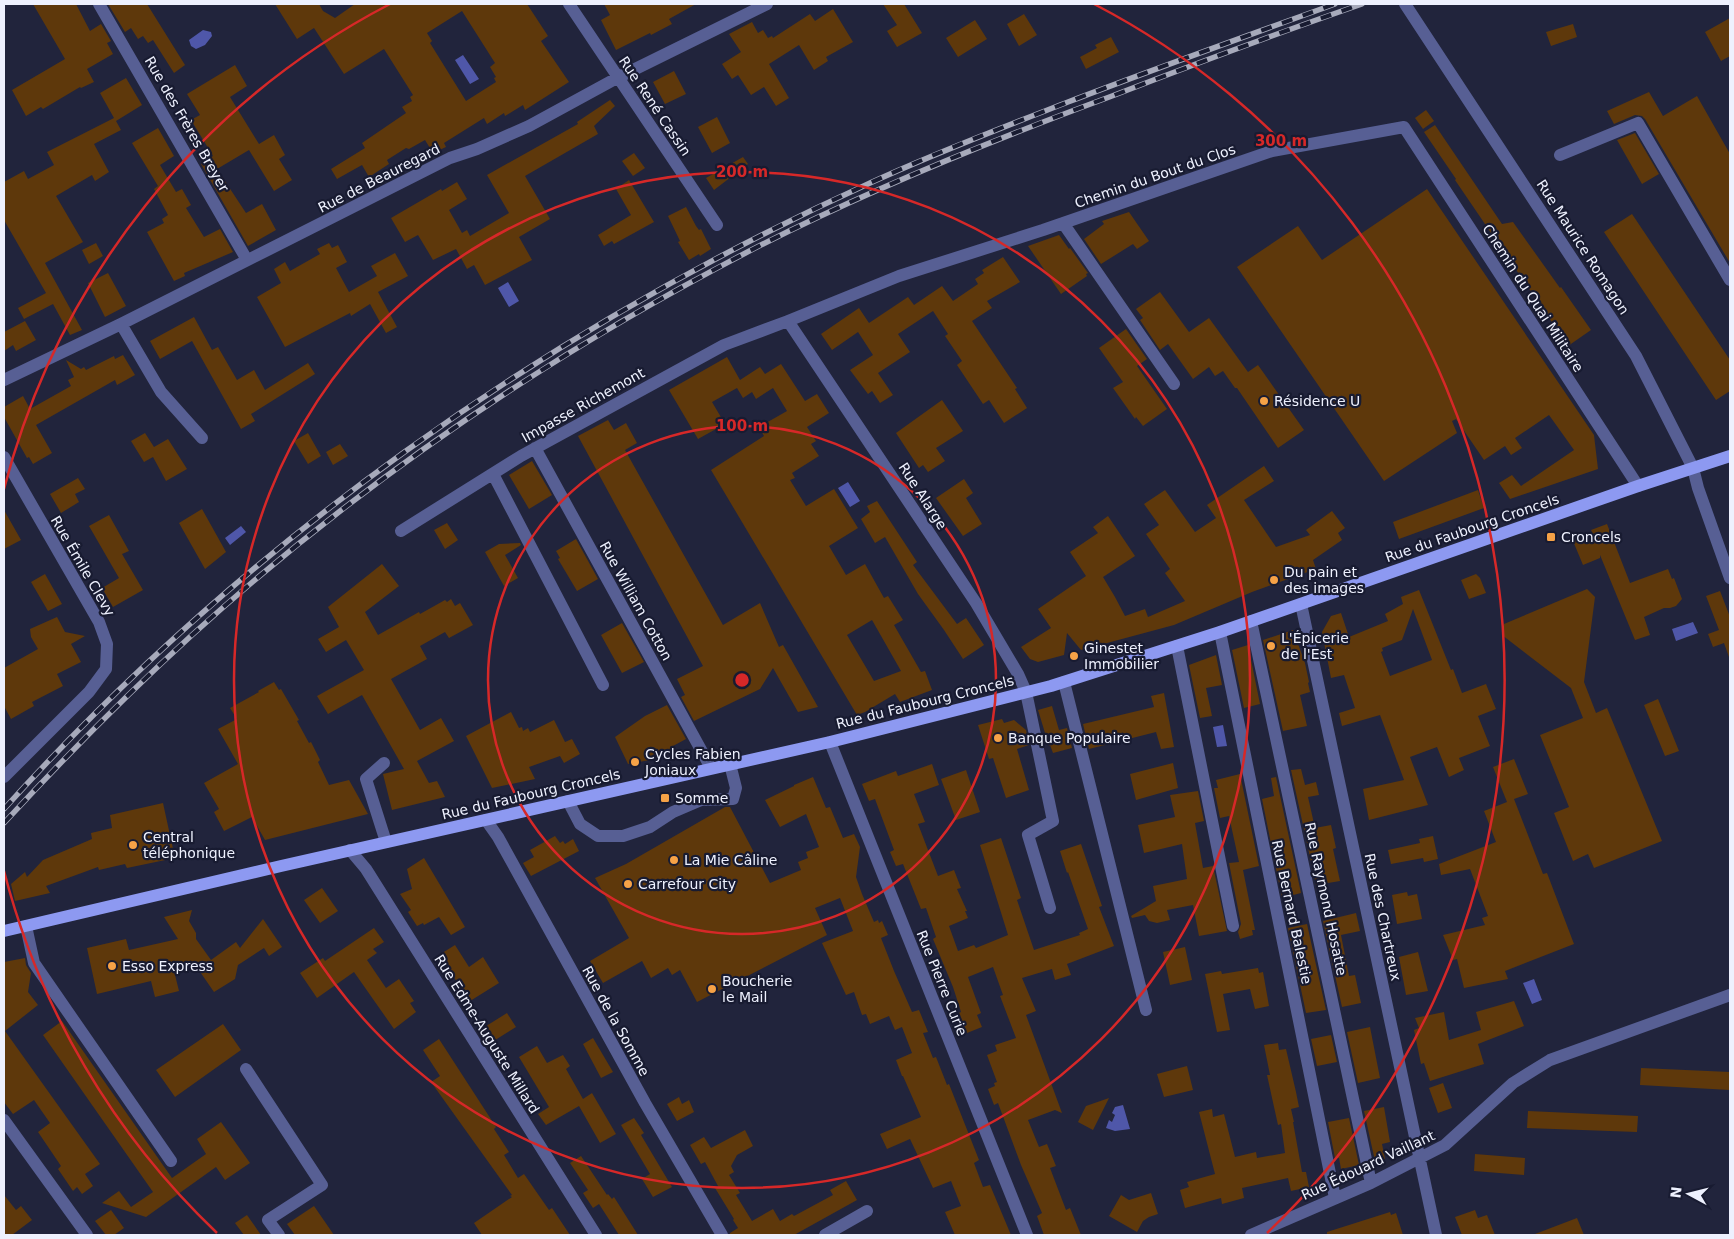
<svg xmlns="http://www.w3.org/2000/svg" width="1734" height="1239" font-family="'DejaVu Sans',sans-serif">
<rect width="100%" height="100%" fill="#21243c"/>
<path fill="#4f57a9" d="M203,30L211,32L212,36L205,45L196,49L191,46L189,40Z
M463,55L479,79L470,84L455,60Z
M508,282L519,301L509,307L498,288Z
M848,482L860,501L850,507L838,488Z
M241,526L246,532L230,545L225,538Z
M1693,622L1698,633L1676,641L1672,629Z
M1223,725L1227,746L1217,747L1213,727Z
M1534,979L1542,1000L1532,1004L1523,983Z
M1123,1105L1130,1129L1115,1131L1106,1128L1109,1120L1112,1122L1115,1115L1112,1113L1115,1107Z"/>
<path fill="#5e380b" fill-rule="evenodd" d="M33,4H76L90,31L101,24L111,41L107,43L113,54L87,69L94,82L81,88L80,87L43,109L41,107L26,116L12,90L65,59Z
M108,4H147L185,65L174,73L153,40L148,43L143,36L138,39L131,28L125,32Z
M275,4H319L323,11L335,18L355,4H527L548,36L541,41L569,82L525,110L523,105L505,116L504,113L487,124L484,118L444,143L446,147L433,153L425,140L409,149L406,148L387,160L389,164L369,177L362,165L337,179L331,169L365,148L362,143L406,113L402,107L412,101L410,97L413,95L384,49L344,74L314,28L297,39ZM462,11L495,63L490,67L496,77L494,78L496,82L466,101L430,43L432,41L427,33Z
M604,4H696L669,19L672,24L651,35L650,33L616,50L601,20L610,15Z
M883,4H904L922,33L897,47L887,31L897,25Z
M833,9L853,42L826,57L828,61L814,70L799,45L769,64L789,98L776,106L764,87L751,95L738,75L732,79L722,64L741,52L729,34L752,22L758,33L763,30L768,38L772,36L773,38L810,14L815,21Z
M1024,14L1037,35L1019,46L1007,24Z
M1730,18V56L1721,61L1705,32Z
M975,20L987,39L958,57L946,38Z
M1573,24L1577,37L1551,46L1546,32Z
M1111,37L1119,52L1086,69L1080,57L1097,48L1095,45Z
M235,65L247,86L230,97L259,144L274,135L285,155L279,159L292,180L274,191L249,150L217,169L246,213L262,204L276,230L248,246L201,164L213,156L191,120L200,115L187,94Z
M674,71L686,94L665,104L653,82Z
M126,78L142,105L116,121L121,130L94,144L109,172L95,181L92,175L56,196L83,242L45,263L82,330L70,335L53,304L24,319L18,308L46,293L4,220V182L24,171L28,179L54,165L47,152L114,118L100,93Z
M1649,92L1663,116L1697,96L1730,154V263L1645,119L1642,116L1635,115L1614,124L1607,111Z
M610,100L615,106L594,126L598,134L525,176L550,219L519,237L532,260L485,285L474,265L467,269L456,249L433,260L418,235L405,242L391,218L441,189L442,191L457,182L467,199L449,210L462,233L467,230L470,236L509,213L487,175L578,124L577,122Z
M1426,110L1434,121L1423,129L1415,118Z
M717,117L730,143L712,153L698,127Z
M1435,125L1502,224L1513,222L1560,288L1561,287L1591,330L1568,346L1455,180L1456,179L1424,132Z
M158,128L174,156L160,165L176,192L182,189L191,205L186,208L204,237L220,229L233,252L184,273L185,276L174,281L147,232L164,223L162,219L168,215L154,189L158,186L132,143Z
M1635,133L1659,174L1642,184L1617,140Z
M634,153L645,168L633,176L622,161Z
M743,157L748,164L714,190L706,178Z
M629,180L654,222L614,244L612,241L604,246L598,235L631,215L616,189Z
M1427,189L1594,435L1598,469L1510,499L1499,483L1512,475L1521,486L1574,450L1549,415L1515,438L1522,448L1511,455L1505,446L1484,460L1456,419L1452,421L1457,433L1384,481L1237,267L1298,226L1322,260Z
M686,207L696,226L699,230L701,229L711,249L700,256L699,254L689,260L678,242L680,241L668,216Z
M1129,212L1149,241L1137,249L1133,244L1101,264L1084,239L1104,224L1102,221Z
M1632,214L1730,360V391L1716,400L1604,232Z
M1059,235L1069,249L1070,248L1088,273L1086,274L1087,276L1061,294L1028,246Z
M96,243L103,256L89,264L82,250Z
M329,243L332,248L338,245L347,262L336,268L349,292L377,276L371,266L395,253L408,276L378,292L397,327L386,333L370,304L351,316L350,313L285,347L257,297L281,283L274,269L285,262L290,271L320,254L317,249Z
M1003,257L1020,282L987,301L992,308L972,321L1017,388L1015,389L1027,408L1004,423L989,400L983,404L957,365L962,361L945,336L948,334L933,311L898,334L910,352L878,373L893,395L880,403L872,391L868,394L850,370L873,355L858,332L832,350L821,334L859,308L869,323L908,297L914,305L942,286L953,301L978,284L975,279L984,273L982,270Z
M108,273L126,306L105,317L88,283Z
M1160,292L1189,332L1209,318L1248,372L1258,365L1304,430L1278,448L1237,388H1235L1223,371L1215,376L1209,367L1193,379L1168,344L1160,350L1140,320L1143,318L1136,309Z
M194,317L212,350L218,347L237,380L254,370L265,390L308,363L315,374L251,414L255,421L241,429L192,341L160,359L150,341Z
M25,321L36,340L16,351L13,345L4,351V332Z
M1126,329L1147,359L1137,366L1167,409L1143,426L1136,417L1135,419L1113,388L1123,382L1099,348Z
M123,355L135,375L117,385L115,380L36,425L52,453L33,464L29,457L27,458L4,417V407L23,396L30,409L71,386L68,380L74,377L66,360L81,369L84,367L86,370L114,356L115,359Z
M727,357L740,380L760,367L765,374L781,364L805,401L817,394L829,413L807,427L816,441L811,444L819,456L792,473L795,478L790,480L806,506L834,489L858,528L829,546L846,575L865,564L884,598L888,596L903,620L894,625L921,672L925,671L932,690L900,702L895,694L865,712L857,715L711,470L764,436L759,427L787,411L773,388L756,399L752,392L743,398L737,388L712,402L725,424L698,439L669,390ZM872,620L901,671L874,681L847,635Z
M942,400L963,431L936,448L945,461L928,472L923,465L919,468L896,433Z
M608,420L614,430L626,423L637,443L625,450L723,625L760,603L779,647L783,645L818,707L798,712L773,668L760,689L694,721L681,697L685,695L677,679L703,666L578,436Z
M145,433L154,447L168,439L187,469L166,481L153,457L144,462L131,441Z
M308,433L321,456L308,464L294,441Z
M340,444L348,456L333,465L326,452Z
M532,461L552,495L529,509L509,475Z
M1264,466L1274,481L1244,500L1276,547L1310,535L1306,530L1332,511L1345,528L1338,533L1342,540L1313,560L1316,569L1252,592L1174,625L1081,650L1067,633L1064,655L1038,662L1030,659L1021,647L1051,628L1038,609L1086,576L1070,552L1098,533L1093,527L1108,516L1135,556L1103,577L1115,597L1125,616L1145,609L1148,617L1185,601L1165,573L1170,569L1146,534L1159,525L1144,504L1165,490L1195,532L1216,518L1207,505Z
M78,478L85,489L75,494L79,502L61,513L50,494Z
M964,479L973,493L966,498L982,524L963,536L936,498Z
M1478,490L1484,508L1399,539L1393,522Z
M877,501L917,562L913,565L957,624L966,618L984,645L963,659L944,630L918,594L885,537L875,543L861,519L870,512L867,506Z
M202,509L226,552L205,569L179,523Z
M4,510L21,540L4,549Z
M109,515L129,551L122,554L143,590L113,607L102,588L119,578L89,526Z
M447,523L458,540L445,549L434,530Z
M1607,524L1630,583L1668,569L1672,579L1674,578L1682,599L1676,606L1670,608H1664L1644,617L1650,635L1635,640L1600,555V558L1583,565L1573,541L1593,534L1591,530Z
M576,539L598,579L577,591L558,559L560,558L556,551Z
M520,543L521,545L505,555L518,578L504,586L485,552L499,544Z
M382,564L399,586L365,612L378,635L419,612L420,614L445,600L447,602L451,599L455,606L460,603L473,625L449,638L445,632L420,646L427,659L391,679L420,730L441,718L454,741L417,761L429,783L437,781L445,797L392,810L383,774L404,769L362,695L328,714L317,696L364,670L346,640L326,652L318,639L339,627L328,607Z
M45,574L62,604L48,611L31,582Z
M1476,574L1480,578L1486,593L1469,599L1461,580Z
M1587,589L1595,597L1584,682L1596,713L1607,708L1662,841L1594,868L1588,854L1573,861L1554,813L1569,807L1540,735L1583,718L1571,688L1502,635L1504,624Z
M1419,590L1451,670L1453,669L1462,693L1486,684L1496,709L1478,716L1490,746L1459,758L1464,770L1449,777L1437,747L1410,757L1428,805L1369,820L1363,789L1404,780L1380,715L1342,726L1339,713L1355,708L1344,675L1331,678L1322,632L1331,616L1341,613L1349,637L1388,621L1385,614L1403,604L1401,597ZM1413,609L1432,660L1390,676L1381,652L1383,651L1382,648L1402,640Z
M1720,591L1730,617V657H1729L1724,643L1713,647L1708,634L1719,630L1706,596Z
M57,617L65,632L85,636L71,644L81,662L57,674L63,686L32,702L34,706L11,719L4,706V668L38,649L31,637L30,629Z
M622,623L644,662L622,673L601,635Z
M1293,630L1305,663L1309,682L1308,683L1310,692L1300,695L1307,726L1283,731L1263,640Z
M1248,645L1260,704L1244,708L1232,650Z
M1216,655L1222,685L1206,688L1212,716L1200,718L1189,665Z
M274,682L279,690L281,689L299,720L297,721L309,743L311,742L320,760L318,762L329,785L349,780L368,814L265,840L252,817L224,831L214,812L219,809L204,783L238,764L218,729L237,719L230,708L259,692L258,691Z
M1164,693L1174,747L1161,749L1156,732L1089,749L1083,724L1154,707L1151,696Z
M1658,699L1679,751L1665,756L1644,705Z
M667,705L686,739L673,746L675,750L661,758L628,764L615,737L645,716Z
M1052,706L1059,730L1067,728L1072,748L1053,753L1050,745L1049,746L1038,710Z
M511,712L519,728L522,727L523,731L528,728L530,732L554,720L565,742L572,739L580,754L564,763L560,756L529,767L535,779L492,788L466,736Z
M1002,719L1004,723L1014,720L1026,730L1029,745L1017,749L1029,790L1006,798L993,758L989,759L978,725Z
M1514,759L1528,794L1514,799L1543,874L1547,873L1574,944L1505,971L1508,979L1464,988L1457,959L1453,960L1443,935L1485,925L1482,918L1488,916L1470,869L1441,875L1439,864L1496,842L1484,811L1507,802L1493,767Z
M1173,763L1178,788L1136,800L1130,774Z
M932,764L939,785L914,794L925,822L918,824L938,876L954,870L961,888L957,889L967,911H965L968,918L949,926L958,951L974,945L976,948L1008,935L980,845L1001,838L1021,898L1017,900L1034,950L1080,935L1079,933L1088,929L1068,872L1067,873L1060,851L1081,844L1102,906L1099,907L1114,946L1067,964L1071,975L1055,980L1052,969L1022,978L1036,1011L1026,1015L1062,1113L1055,1110L1028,1120L1039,1147L1047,1144L1056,1166L1050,1168L1066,1210L1070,1208L1081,1235H1044L1037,1216L1042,1213L1021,1165L998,1103L994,1105L988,1089L995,1086L994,1083L997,1082L987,1055L997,1051L995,1045L1016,1038L1000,996L1003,995L993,967L968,977L981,1013L977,1015L982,1027L967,1033L959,1013L961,1012L953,987L933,939L936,937L926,908L921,909L903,864L896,866L890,852L894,850L875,799L869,801L862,784L896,771L898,776Z
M1301,769L1305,785L1316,782L1319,795L1308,797L1315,828L1331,825L1336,848L1333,849L1340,881L1322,884V888L1317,889L1291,770Z
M966,770L980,812L956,820L941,779Z
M1240,774L1259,866L1243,870L1255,930H1252L1253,935L1240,939L1238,932L1241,924L1229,863L1239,862L1229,816L1220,818L1214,788H1218L1216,780Z
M813,777L826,808L830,807L843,838L854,834L860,847L856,877L862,894L874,922L878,920L879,923L882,921L888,935L881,938L894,971L912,1012L919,1010L928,1032L923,1033L933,1058L936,1057L947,1085L949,1084L979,1160L974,1163L983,1187L990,1185L1011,1235H955L945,1212L961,1206L951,1181L933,1188L910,1139L887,1149L880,1134L921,1117L903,1076H902L896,1060L912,1053L902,1027L895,1030L889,1016L870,1024L866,1014L862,1015L854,992L846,995L822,943L853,931L840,898L815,908L827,935L697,1002L680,970L672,975L668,968L651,978L642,961L603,983L590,961L629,938L595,878L626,864L725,807H730L770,883L801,870L798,862L808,858L806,852L819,847L806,814L780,827L765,800L794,786V785Z
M1276,777L1301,893L1282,898L1262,799L1274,796L1271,778Z
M1198,791L1204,821L1195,823L1203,868L1213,866L1227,931L1199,936L1193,905L1167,910L1170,920L1157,923L1149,921L1145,915L1132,918L1131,916L1156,901L1153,886L1187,879L1182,844L1144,853L1138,825L1175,817L1170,795Z
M163,803L175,858L127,868L125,864L99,870L98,867L46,886L50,893L15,901L11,884L25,872L27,877L43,860L92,839L91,833L112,828L110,815Z
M555,836L560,843L563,841L565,844L573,839L579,851L531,876L523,863L534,857L530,850Z
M1433,836L1438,859L1424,862L1423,858L1391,864L1388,850L1420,843L1419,839Z
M424,858L465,927L451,935L439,917L424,925L423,923L417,926L408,912L411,910L400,894L412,889L407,869Z
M322,888L338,911L320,923L304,900Z
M1407,892L1408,896L1417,894L1422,919L1397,924L1392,895Z
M192,910L189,921L196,933V939L211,960L236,942L240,948L263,919L282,947L269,956L264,948L238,965L235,979L214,992L196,966L174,971L179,991L155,997L151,981L97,994L87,948L126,939L129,950L178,939L164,917Z
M1356,913L1360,931L1341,935L1349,976L1355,975L1361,1003L1342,1007L1323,921Z
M1307,924L1326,1010L1306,1013L1288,928Z
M374,928L384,942L373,949L377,953L367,960L386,988L399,979L414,1001L410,1003L416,1012L394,1029L354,972L317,998L300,973L323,958L325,961Z
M455,945L469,967L483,957L499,983L462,1006L455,996L463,991L439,955Z
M1185,947L1192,980L1170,985L1163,952Z
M1418,952L1428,991L1406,995L1399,957Z
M25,958L26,965L31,973L28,992L38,1005L5,1031L100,1164L85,1174L93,1186L82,1194L77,1187L73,1191L58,1169L61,1166L38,1132L50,1123L34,1100L13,1114L4,1102V962Z
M1258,968L1259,973L1263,972L1269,1006L1255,1009L1250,989L1223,994L1230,1030L1217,1032L1205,974L1221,971L1222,974Z
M1514,1001L1524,1026L1478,1044L1484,1064L1430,1081L1424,1063L1421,1064L1414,1030L1419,1028L1415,1018L1444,1012L1449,1040L1481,1030L1476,1012Z
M507,1013L516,1027L492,1042L483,1028Z
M62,1021L172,1178L206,1154L197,1139L221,1122L250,1163L225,1180L216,1167L146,1217L102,1203L119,1191L131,1207L153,1192L43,1035Z
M223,1024L241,1050L175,1097L156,1070Z
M1370,1027L1380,1078L1358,1083L1347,1032Z
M1331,1035L1337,1062L1317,1066L1311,1039Z
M593,1038L613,1072L601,1078L583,1044Z
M439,1039L496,1127L494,1129L509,1152L504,1155L518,1178L524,1174L549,1210L552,1208L570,1235H482L474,1223L512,1197L510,1196L512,1195L431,1082L440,1076L423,1050Z
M1278,1043L1279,1050L1286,1049L1296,1092L1299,1107L1291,1109L1294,1122H1293L1302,1172H1306L1309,1187L1291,1191L1288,1178L1242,1188L1244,1198L1222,1204L1221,1198L1185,1208L1180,1190L1189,1187L1187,1182L1215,1174L1199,1112L1212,1109L1213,1117L1224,1114L1235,1157L1256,1152L1257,1158L1285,1153L1281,1124L1278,1125L1267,1075H1270L1264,1045Z
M537,1046L547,1063L563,1055L570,1066L566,1069L583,1099L592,1093L616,1134L600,1143L579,1106L546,1125L538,1114L549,1107L519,1057Z
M1187,1066L1193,1090L1164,1097L1157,1074Z
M1641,1068L1730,1072V1090L1640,1085Z
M1443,1083L1452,1108L1438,1113L1429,1088Z
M679,1097L682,1104L689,1100L694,1112L677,1121L667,1104Z
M1109,1098L1093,1130L1078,1122L1086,1106Z
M1384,1107L1390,1142L1382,1144L1385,1159L1375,1161L1364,1111Z
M1528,1111L1638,1116L1637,1132L1527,1128Z
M634,1118L644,1133L641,1135L672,1187L653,1197L642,1179L650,1174L621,1125Z
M1349,1118L1359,1165L1341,1169L1339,1158H1335L1328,1122Z
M745,1130L753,1146L737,1155L731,1166L734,1172L729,1175L740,1193L736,1195L752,1221L773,1209L780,1221L792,1214L794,1216L833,1195L830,1190L846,1181L857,1200L794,1235H730V1233L738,1228L733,1220L734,1219L715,1188L718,1186L705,1162L701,1164L690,1145L704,1137L711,1148Z
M1475,1154L1525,1158L1524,1175L1474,1171Z
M581,1156L607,1195L608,1194L612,1199L614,1197L638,1235H619L599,1204L593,1208L583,1193L588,1190L570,1163Z
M1151,1193L1158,1214L1149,1217L1143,1221L1137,1232L1109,1216L1121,1195L1129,1200Z
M4,1195L16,1210L21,1206L32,1220L12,1235H4Z
M314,1206L334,1235H295L287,1224Z
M111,1210L124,1228L114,1235H106L95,1221Z
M1475,1210L1478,1218L1487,1215L1495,1235H1462L1455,1217Z
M1390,1212L1391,1215L1396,1213L1403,1235H1327V1232Z
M247,1215L261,1235H244L235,1223Z
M1577,1218L1584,1235H1536L1535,1234Z"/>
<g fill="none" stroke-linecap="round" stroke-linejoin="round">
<path stroke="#575f94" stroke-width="12" d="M99,4L247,260
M569,4L717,225
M1405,4L1636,356L1693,468L1698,488L1730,578
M1560,155L1638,123L1730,280
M1063,223L1174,384
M788,321L976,603L1018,674L1026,692L1030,711L1053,821L1028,835L1050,908
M121,324L161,392L202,438
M4,380L121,324L450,158L477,149L529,126L617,78L767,4
M535,448L711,768
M4,457L99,622L107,644L106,669L89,692L4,777
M493,474L603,685
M401,531L521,456L724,345L788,321L899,276L1043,230L1272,151L1404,127L1638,486
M1301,604L1436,1235
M1251,621L1371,1183
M1220,632L1335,1198
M1177,646L1233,926
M1064,682L1146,1010
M830,742L1027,1235
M384,763L366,779L386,842
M568,801L580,824L598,836H623L650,827L673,812L701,800L733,799L736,788L730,764
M486,820L498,837L645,1103L722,1235
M350,850L366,869L596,1235
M26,926L34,963L171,1161
M246,1069L322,1185L268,1220L279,1235
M4,1120L87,1235
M825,1235L867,1211
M1251,1235L1371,1183L1445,1145L1513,1083L1550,1060L1730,995"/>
<path stroke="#8d99f1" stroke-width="12" d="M4,931L281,866L830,742L1051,686L1220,632L1638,486L1730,456"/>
<g stroke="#a7aabb" stroke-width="5.5">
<path id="rail" d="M4,809C244,543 544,331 870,183C935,153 1001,128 1068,102C1157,68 1246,36 1335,4
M4,823C64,758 126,695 192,635C363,480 558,349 763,244C876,187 993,140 1112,96C1195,64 1278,33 1362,4"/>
</g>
<use href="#rail" stroke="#181b31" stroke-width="4" stroke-dasharray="11" stroke-linecap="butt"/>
</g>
<g fill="none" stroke="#d62828" stroke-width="2.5">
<circle cx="742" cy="680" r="254"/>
<circle cx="742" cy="680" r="508"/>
<path d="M217 1233A762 762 0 0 1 4 871M4 489A762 762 0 0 1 390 4M1094 4A762 762 0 0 1 1267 1233"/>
</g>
<g fill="#f6a247" stroke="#181b31" stroke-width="2">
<circle cx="1264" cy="401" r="5"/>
<rect x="1546" y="532" width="10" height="10" rx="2.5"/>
<circle cx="1274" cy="580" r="5"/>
<circle cx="1271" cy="646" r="5"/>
<circle cx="1074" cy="656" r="5"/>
<circle cx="998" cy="738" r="5"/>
<circle cx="635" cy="762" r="5"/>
<rect x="660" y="793" width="10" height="10" rx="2.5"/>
<circle cx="133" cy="845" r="5"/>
<circle cx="674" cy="860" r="5"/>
<circle cx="628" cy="884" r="5"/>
<circle cx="112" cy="966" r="5"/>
<circle cx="712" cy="989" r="5"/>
</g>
<g text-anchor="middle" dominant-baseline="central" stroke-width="4.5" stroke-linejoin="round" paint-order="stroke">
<g font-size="14" fill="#eef1fe" stroke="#181b31">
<text transform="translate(655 106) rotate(56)">Rue René Cassin</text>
<text transform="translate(187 124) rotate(60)">Rue des Frères Breyer</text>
<text transform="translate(1155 176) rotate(-19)">Chemin du Bout du Clos</text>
<text transform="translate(379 178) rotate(-27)">Rue de Beauregard</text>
<text transform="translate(1583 247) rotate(57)">Rue Maurice Romagon</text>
<text transform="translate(1533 298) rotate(57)">Chemin du Quai Militaire</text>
<text transform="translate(583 405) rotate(-29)">Impasse Richemont</text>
<text transform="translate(923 496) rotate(57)">Rue Alarge</text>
<text transform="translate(1472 528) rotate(-19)">Rue du Faubourg Croncels</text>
<text transform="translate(83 566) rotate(60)">Rue Émile Clevy</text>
<text transform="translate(636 601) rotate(61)">Rue William Cotton</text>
<text transform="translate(925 702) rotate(-14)">Rue du Faubourg Croncels</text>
<text transform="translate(531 794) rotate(-13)">Rue du Faubourg Croncels</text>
<text transform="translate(1326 899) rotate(78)">Rue Raymond Hosatte</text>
<text transform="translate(1292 912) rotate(78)">Rue Bernard Balestie</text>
<text transform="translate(1383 917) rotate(78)">Rue des Chartreux</text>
<text transform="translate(942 983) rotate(68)">Rue Pierre Curie</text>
<text transform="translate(616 1021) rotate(61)">Rue de la Somme</text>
<text transform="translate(487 1034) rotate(58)">Rue Edme-Auguste Millard</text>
<text transform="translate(1368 1165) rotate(-25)">Rue Édouard Vaillant</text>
</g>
<g font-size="14" fill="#eef1fe" stroke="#181b31" text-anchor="start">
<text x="1274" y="401">Résidence U</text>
<text x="1561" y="537">Croncels</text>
<text x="1284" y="572">Du pain et<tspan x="1284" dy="16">des images</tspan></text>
<text x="1281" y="638">L'Épicerie<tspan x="1281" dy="16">de l'Est</tspan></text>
<text x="1084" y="648">Ginestet<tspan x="1084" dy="16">Immobilier</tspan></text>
<text x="1008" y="738">Banque Populaire</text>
<text x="645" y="754">Cycles Fabien<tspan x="645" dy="16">Joniaux</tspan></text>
<text x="675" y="798">Somme</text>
<text x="143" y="837">Central<tspan x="143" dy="16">téléphonique</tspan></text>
<text x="684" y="860">La Mie Câline</text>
<text x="638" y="884">Carrefour City</text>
<text x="122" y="966">Esso Express</text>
<text x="722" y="981">Boucherie<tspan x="722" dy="16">le Mail</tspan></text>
</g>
</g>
<circle cx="742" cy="680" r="8" fill="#d62828" stroke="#181b31" stroke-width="2.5"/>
<g font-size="15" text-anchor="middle" font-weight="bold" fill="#d62828" stroke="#181b31" stroke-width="4.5" stroke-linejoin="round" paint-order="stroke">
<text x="1281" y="146">300 m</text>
<text x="742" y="177">200 m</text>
<text x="742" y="431">100 m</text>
</g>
<rect width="1734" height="1239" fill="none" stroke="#eef1fe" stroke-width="10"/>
<g transform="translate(1689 1194) rotate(277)" stroke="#181b31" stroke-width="4" paint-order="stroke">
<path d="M0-4L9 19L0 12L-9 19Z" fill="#eef1fe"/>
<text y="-8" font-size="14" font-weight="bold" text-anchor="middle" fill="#eef1fe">N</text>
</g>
</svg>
